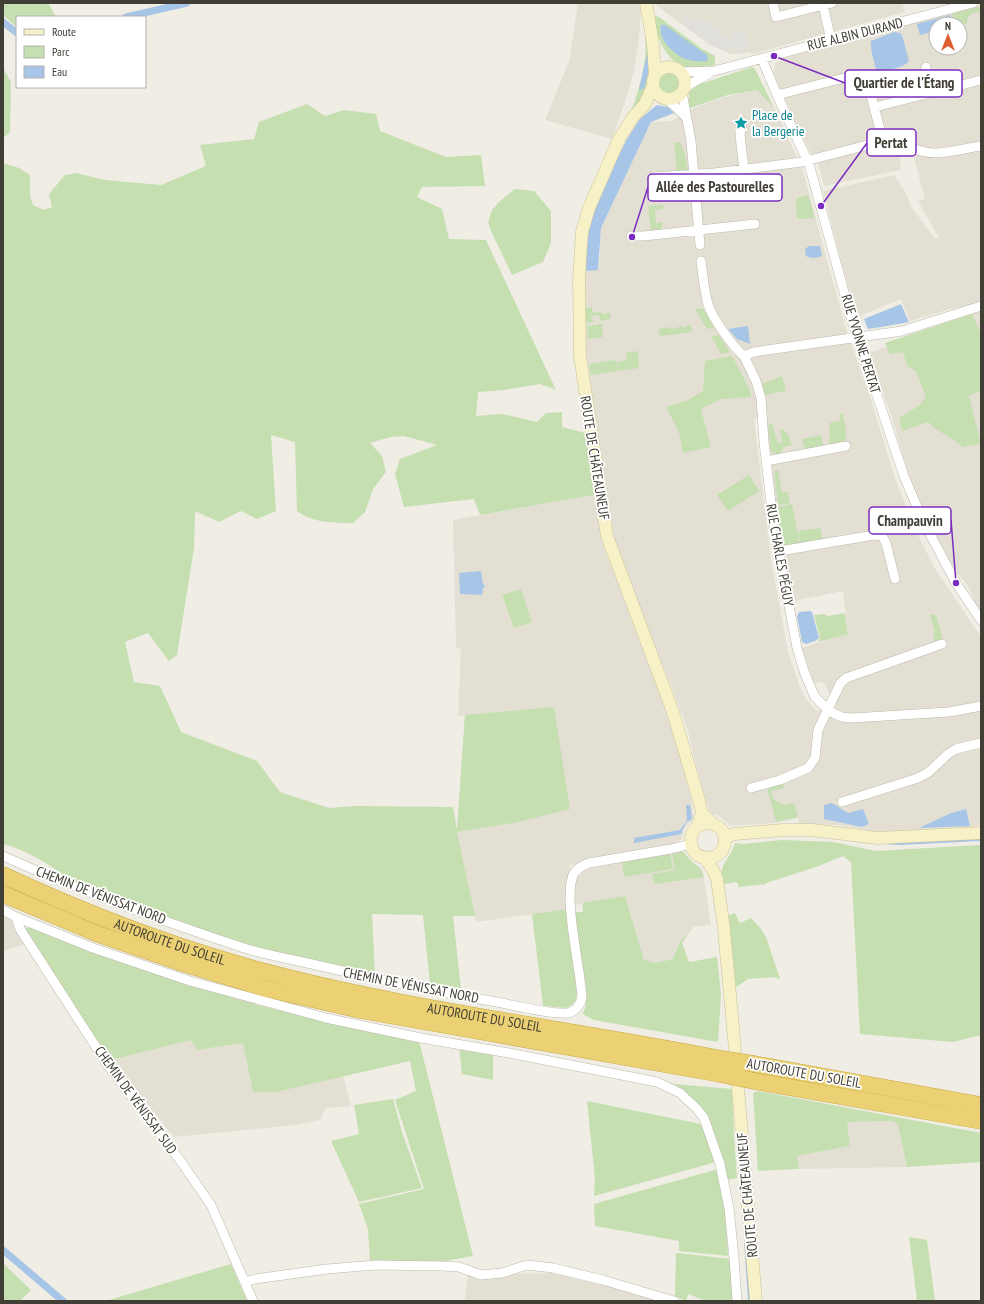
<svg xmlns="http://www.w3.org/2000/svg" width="984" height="1304" font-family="'PT Sans Narrow',sans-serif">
<rect width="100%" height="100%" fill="#f0ede4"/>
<path fill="#e3e0d3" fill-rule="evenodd" d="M578,3H640L641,11L639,38L634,70L625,102L612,139L545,120L569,61Z
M655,3H902L905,12L752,54L748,52L739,54H731L710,45L660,8Z
M981,5V612L975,603L968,586L952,566L926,516L907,472L895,427L869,353L948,323L973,315L972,313L957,307L910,321L901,299L857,317L841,260L823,191L894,175L906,193L910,205L935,239L939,238L918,201L925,199L913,154L899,149L901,170L824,186L818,163L812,155L795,122L774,74L775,64L783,58ZM936,24H960V48H936Z
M757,90L775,108L803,171L845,326L870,397L895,478L915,529L934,567L981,637V825L974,827L878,832L838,825L799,824L798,818L776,823L730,826L720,816L712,814L704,795L692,749L688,730L665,670L659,658L615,543L588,376L586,354L585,271L599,269L601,228L651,122L672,121L690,110L709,102L732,95ZM706,259L708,287L713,307L743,352L733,354L703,308L697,260ZM765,414L776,508L794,601L843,591L848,633L802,648L814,683L822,682L825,684L828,692L831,697L817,711L806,699L800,687L788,652L771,559L754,418Z
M594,495L605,552L616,578L631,619L659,691L678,748L691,798L694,818L688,824L684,830L682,839L676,843L581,860L576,864L569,865L570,872L577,877L584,870L680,851L684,852L688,859L701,868L703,872L711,925L693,927L679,943L673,959L655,963L644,961L625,896L574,905L570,909L476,922L457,832L465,715L458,716L461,649L456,648L453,520Z
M3,913L13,918L26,944L3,951Z
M191,1040L197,1050L243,1043L276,1092L343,1076L351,1106L326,1108L320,1120L296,1125L174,1137L111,1060Z
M892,1121L898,1125L907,1167L799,1169L797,1156L850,1146L846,1122Z
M554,1273L608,1283L668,1301H465L468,1275Z"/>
<path fill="#c5dfb1" d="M3,3H48L56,17H17V27L3,15Z
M981,6V13L973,12L970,16H968L967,24H955L952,14Z
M655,16L659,17L702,49L715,56V65C708,66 700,68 693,68C668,67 655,38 655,16Z
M648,36L653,69L649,78L647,94L631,112C639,90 648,60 645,37Z
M752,67L755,69L774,108L757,90L728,95L690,108L689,106V92L697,85Z
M3,68L11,82L10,132L3,138Z
M657 83a12 12 0 1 1 24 0a12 12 0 1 1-24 0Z
M307,104L325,116L344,110L376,114L380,131L446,157L481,155L485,186L422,187L417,197L442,209L449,239L486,240L556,390L540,384L504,390L478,392L476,416L502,414L537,422L546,413L562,412V427L585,433L594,495L480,515L474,499L404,507L395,474L400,459L437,445L404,436L390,437L370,443L382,456L386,472L373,489L365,512L353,523C333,523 313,523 297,511L295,442L271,435L276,511L257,519L241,511L219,522L195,511L194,548L177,655L169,661L148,633L125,642L134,682L160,686L181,732L257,761L280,792L329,808L355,806L453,807L457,830L465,715L554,707L570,809L518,822L457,832L475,916H453L461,990L430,984L423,915L372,914L375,975L246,945L78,885C56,869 29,850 3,844V163L19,168L30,175V196L33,205L44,210L52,207L49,194L65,175L76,173L105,180L161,185L206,166L200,145L254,139L259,122Z
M680,142L685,155L688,172L677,173L674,143Z
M515,189L534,191L551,211V243L543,262L512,275L492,233L488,222L492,210L500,201Z
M808,195L815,218L800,219L797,217L796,200L799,197Z
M663,205V209L655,210L656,223L662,222V229L651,230L648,206Z
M592,307L593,313L602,312V314L610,313L611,319L600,321L599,315L591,316V319L593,320L594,322L586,323V308Z
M703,308L714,328L707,329L695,309Z
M972,314L981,334V391L969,396L981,444L963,447C951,436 938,433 928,422L902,431L899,418L919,406L926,397L916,371L907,366L903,352L890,354L885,343Z
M602,324L603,337L588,339L587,326Z
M687,325H691L692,332L660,336L658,329L671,327V329L683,326L684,328Z
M719,335L730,352L721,354L711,336Z
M638,351L639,368L619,371L617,362L627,360L626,353Z
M732,356L749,388L751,397L721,399L701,409L711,447L683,453L679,432L666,407L688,400L703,391L705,361Z
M616,360L618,371L591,375L589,364Z
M782,376L786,391L765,395L762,384Z
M840,414H843C844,422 849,434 844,442L829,445V439L830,438L829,423L840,421Z
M768,424H772L778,443L782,442L780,430L783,429L789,436L792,445L784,447L779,454H776L771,451Z
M821,435L823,447L805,450L802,439Z
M778,470L782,492H788L790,503L778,505L774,471Z
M749,475L759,491L728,511L717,495Z
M792,504L800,545L784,546L783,545L776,507Z
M820,528L823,539L800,543L798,531Z
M521,589L532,622L514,628L502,595Z
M845,613L848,634L818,642L820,638L814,615L823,614L828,616Z
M930,614L936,615L942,636L941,641L935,642L933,634L935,633Z
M783,783L785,788L771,791L773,799L784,805L794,803L798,817L776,822L767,787Z
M782,840L834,842L875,851L981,845V1035L953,1042L860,1034L851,862L843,856L819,866L766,883V884L739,887L737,882L724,884C716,864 731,860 735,843L744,844Z
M670,852L673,869L624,877L622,862Z
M681,852H684C690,863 701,865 704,877L655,884L652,874L675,870L672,854Z
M625,896L644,960L655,963L673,959L679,943L693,927L682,943L689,962L717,957L721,994L718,1042L594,1020L583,1014L586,1005L575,912H583L582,903Z
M568,909L577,993L575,1002L567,1008L543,1006L532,914Z
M735,913L740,923L751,918L761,929L766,937L780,979L773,977L748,979L736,987L728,916Z
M36,926C101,951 166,978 233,998C294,1016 357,1027 419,1041L473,1256L428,1264L370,1262L368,1229L359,1204L424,1189L395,1100L416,1091L410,1061L276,1092H253L243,1043L197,1050L191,1040L111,1060L22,929Z
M459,1047L493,1052V1080L462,1074Z
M674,1084L732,1089L734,1136L737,1178L727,1180L710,1123L706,1115Z
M758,1091L981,1133V1162L907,1167L898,1125L892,1121L847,1122L850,1146L797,1156L799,1169L758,1171L753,1093Z
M393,1099L402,1132L422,1188L359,1202L331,1141L359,1134L354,1105Z
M587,1101L701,1124L716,1162L594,1196L595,1178Z
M718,1169L725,1210L728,1256L679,1251V1241L595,1226L594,1204Z
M909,1237L927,1240L935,1301H917Z
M676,1253L732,1259L734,1301H706L688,1294L686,1301L675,1296Z
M3,1263L31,1290L20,1301H3Z
M231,1264L247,1301H105Z"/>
<path fill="#e1dfdc" d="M688,16L696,22L700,17L721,30L719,36L732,38L733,32L744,30L749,49L739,50L732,47L730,52L710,44L682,23Z"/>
<path fill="#a7c5e6" d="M950,15L953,24H936V31L920,35L917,24Z
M661,25H665L707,55L708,61C702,61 694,62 689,60C676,57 657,40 661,25Z
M894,32L900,33L902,35L909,61C904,68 886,71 878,71L876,69C874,60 870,50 871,41Z
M648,53L650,66L644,88L640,90L639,89L647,54Z
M657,105L668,107L674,113L651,122L601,228L598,270L585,271V255L589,231L594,212L618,157L627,139L640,119Z
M809,246H820L822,256C817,258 811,259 806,256L805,249Z
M901,304L909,322L887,326L868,329L864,319Z
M748,326L750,344L737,339L728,329Z
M481,571L483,584L485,586L483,589L482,595L460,594L459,573Z
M810,611L812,612L819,638L815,641L806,644L802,642L797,616L799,612Z
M832,803L848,813L863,809L869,824L862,827L824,819V805Z
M686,805H690L692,817L691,820L686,822L681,834L634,843V838L680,830L687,820Z
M966,809L970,826L919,828L951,813Z
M980,838V841L901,845L883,844V843Z"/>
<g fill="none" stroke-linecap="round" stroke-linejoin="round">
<path stroke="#a7c5e6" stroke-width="2" d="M745,1240L749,1301"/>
<path stroke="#a7c5e6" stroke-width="7" d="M126,17L187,3
M3,22L17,33
M3,1250L63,1301"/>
<g stroke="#bdb8ab" stroke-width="10">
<path id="street" d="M773,3L776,17L832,3
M823,5L831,40
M762,59L777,95L809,164L852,321L904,476L923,521L956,583L981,620
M926,67L925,83L927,94
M681,72L714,71L973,3
M685,87L710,73
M682,92L691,141L700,245
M667,99L686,117
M875,107L981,80
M742,122L740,135L744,169
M883,141C901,142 917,153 935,153C950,153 966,148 981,146
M652,177L714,173L802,162L883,141L868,84L861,77L852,76L777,95
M631,236H644L755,224
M701,261C703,275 704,290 708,304C712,318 733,347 744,356
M981,306L902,331L774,349L754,352L744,356L756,381L761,398L764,442L773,520L797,648L805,674L815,697L828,710L835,714L842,717L852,718L949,712L981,706
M766,461L846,446
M780,551L874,535L882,536L886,543L895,579
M751,788L780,780L808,768L815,758L818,730L840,684L846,678L942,644
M842,802L918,778L929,772L948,754L956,749L981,743
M3,856C81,891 162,921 244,948C266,955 290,959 312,964C375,979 438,992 502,1003C517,1006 554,1015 568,1013C576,1011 580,1005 582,998C581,970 562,895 574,873C578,867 584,865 589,863L671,849L691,844
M3,910L16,917L20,929L107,1064L182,1163L211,1205L253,1301
M16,917L93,948L190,981L326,1018L421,1038L509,1053L657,1082L680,1093L697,1109L704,1118L720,1164L729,1208L734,1258L737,1301
M245,1282L255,1279L327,1269L376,1265L442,1266L459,1267L481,1275L502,1273L527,1265L553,1268L603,1280L674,1301"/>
</g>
<g stroke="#cac299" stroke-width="13">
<path id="secondary" d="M646,3L653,44L655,75
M653 83a16 16 0 1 1 32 0a16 16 0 1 1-32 0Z
M653,86L645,104L633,117L619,139L589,208L582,232L579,279L580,356L607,536L673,712L699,800L702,813L698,825
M702,813C706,816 709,821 713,824C716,826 719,826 721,829C727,835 726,845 721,852C717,856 712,858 707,858C683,857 686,818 713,824
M725,837L735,834L783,830H812L877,838L981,833
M704,857L713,870L717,879L724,929L735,1049
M738,1089L756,1301"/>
</g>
<g stroke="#c9a745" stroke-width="17">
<g id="highway">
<path id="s1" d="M3,875C89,915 178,949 270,973C419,1012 572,1029 722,1059"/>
<path d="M3,894L98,934L179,962L267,989L360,1010L720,1074"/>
<path d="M754,1064L981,1105"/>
<path d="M754,1081L981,1121"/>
</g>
</g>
<use href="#street" stroke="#fff" stroke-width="9"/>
<use href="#secondary" stroke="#f7f1c7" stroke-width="12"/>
<use href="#highway" stroke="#ebd173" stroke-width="16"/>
<g stroke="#c9a745" stroke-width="17" stroke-linecap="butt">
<path id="highway-bridge" d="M722,1059L754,1064
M720,1074L754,1081"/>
</g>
<use href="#highway-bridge" stroke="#ebd173" stroke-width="16"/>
</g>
<defs>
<g id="sight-bare" transform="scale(1.08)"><path d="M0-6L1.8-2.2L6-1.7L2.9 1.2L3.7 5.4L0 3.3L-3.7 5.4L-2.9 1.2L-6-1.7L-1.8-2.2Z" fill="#0f9aa8" stroke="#fff" stroke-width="2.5" paint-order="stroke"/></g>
</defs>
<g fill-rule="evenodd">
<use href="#sight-bare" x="741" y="123"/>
</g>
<g text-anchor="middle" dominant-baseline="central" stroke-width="3.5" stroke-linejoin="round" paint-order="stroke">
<g font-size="14" fill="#413e35" stroke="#fff">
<text transform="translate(855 34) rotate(-14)">RUE ALBIN DURAND</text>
<text transform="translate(861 344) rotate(73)">RUE YVONNE PERTAT</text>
<text transform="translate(595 458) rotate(81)">ROUTE DE CHÂTEAUNEUF</text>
<text transform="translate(780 555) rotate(80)">RUE CHARLES PÉGUY</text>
<text transform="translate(101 895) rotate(21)">CHEMIN DE VÉNISSAT NORD</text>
<text stroke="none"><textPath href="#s1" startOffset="180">AUTOROUTE DU SOLEIL</textPath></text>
<text transform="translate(411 985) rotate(11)">CHEMIN DE VÉNISSAT NORD</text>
<text stroke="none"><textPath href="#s1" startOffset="504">AUTOROUTE DU SOLEIL</textPath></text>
<text transform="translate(804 1073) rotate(10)">AUTOROUTE DU SOLEIL</text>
<text transform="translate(136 1100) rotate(54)">CHEMIN DE VÉNISSAT SUD</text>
<text transform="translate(747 1195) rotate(-95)">ROUTE DE CHÂTEAUNEUF</text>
</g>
<g font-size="14" fill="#0d838f" stroke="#fff" text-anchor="start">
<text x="752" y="115">Place de<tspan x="752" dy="16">la Bergerie</tspan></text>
</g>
</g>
<path fill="none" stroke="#7b2cbf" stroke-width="1.5" d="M774 56L845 83M821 206L867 143M632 237L648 187M956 583L951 520"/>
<g fill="#7b2cbf" stroke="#fff" stroke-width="1.5">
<circle cx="774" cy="56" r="4"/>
<circle cx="821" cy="206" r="4"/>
<circle cx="632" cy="237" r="4"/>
<circle cx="956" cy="583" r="4"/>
</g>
<g fill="#fff" stroke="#7b2cbf" stroke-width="1.5">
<rect x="845" y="70" width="117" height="27" rx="4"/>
<rect x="867" y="129" width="49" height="27" rx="4"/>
<rect x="648" y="174" width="134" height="27" rx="4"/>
<rect x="869" y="507" width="82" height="27" rx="4"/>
</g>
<g font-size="15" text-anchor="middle" font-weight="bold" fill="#413e35">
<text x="904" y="88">Quartier de l'Étang</text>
<text x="891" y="148">Pertat</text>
<text x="715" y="192">Allée des Pastourelles</text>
<text x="910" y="526">Champauvin</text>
</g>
<rect width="984" height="1304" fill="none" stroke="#413e35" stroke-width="8"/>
<rect x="16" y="16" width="130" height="72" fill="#ffffff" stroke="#b3b2ae"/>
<rect x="24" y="29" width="20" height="6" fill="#f7f1c7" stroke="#b3b2ae"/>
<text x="52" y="36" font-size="12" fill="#413e35">Route</text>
<rect x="24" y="46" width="20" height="12" fill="#c5dfb1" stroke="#b3b2ae"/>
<text x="52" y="56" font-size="12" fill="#413e35">Parc</text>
<rect x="24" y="66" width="20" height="12" fill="#a7c5e6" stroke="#b3b2ae"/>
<text x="52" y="76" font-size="12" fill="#413e35">Eau</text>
<g transform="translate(948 36)"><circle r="19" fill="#ffffff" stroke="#b3b2ae"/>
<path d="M0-3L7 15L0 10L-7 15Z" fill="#df5b2c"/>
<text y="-6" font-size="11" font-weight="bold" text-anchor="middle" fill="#413e35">N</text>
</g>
</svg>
